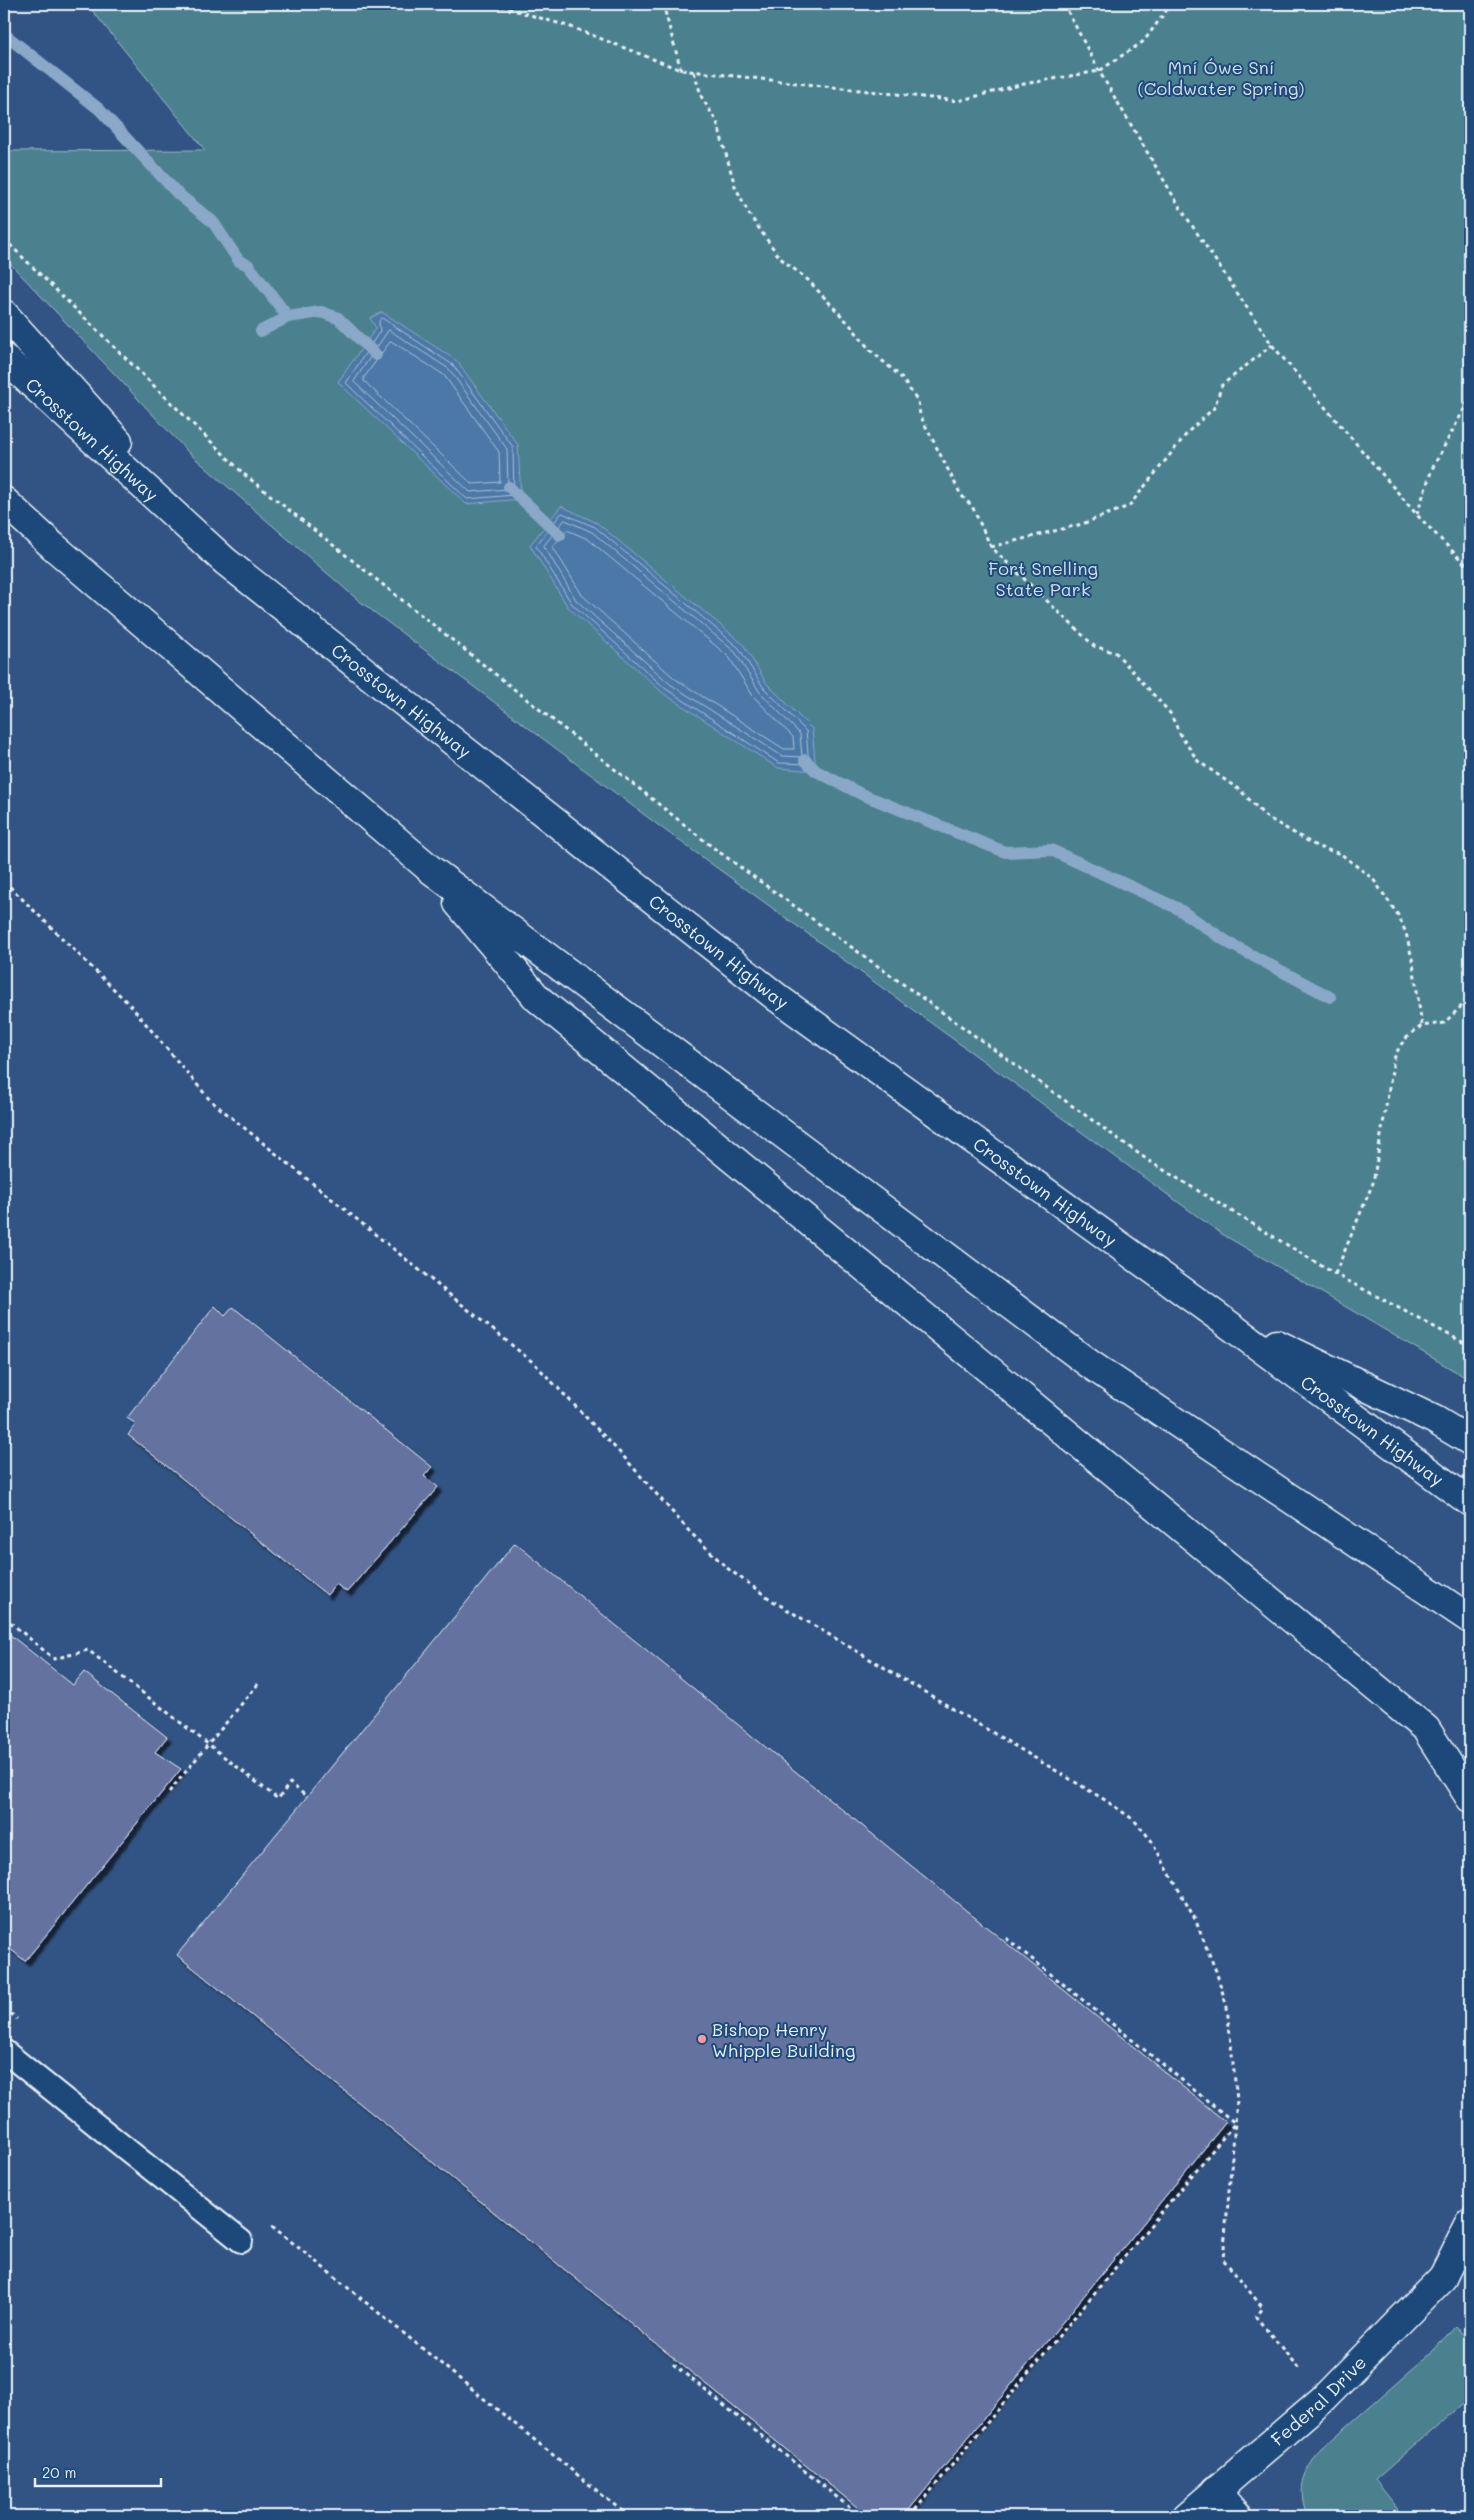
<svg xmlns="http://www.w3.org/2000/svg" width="1474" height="2520" font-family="Mali,sans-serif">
<defs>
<filter id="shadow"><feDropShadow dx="4.5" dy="4.5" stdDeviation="1" flood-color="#0009"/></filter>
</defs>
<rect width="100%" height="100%" fill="#325484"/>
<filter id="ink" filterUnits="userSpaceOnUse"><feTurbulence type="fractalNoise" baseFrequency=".02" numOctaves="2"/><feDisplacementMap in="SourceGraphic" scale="10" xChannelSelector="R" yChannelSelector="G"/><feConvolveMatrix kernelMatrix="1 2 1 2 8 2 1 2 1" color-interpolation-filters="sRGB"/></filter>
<g filter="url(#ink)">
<path fill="#4b818f" stroke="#9ab9c4" d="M87,4H1470V1380L1222,1234L666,831L358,600L189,453L4,257V151L205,150Z
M1455,2326L1470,2341V2397L1375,2480L1404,2516H1307C1297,2487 1303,2474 1320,2450L1434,2350Z"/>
<path fill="#4c78a7" stroke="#8aa8c7" d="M382,312L457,361L518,445L521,499L466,504L338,382L376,328L370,318Z
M561,506L597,523L743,644L767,684L812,729L816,771L778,768L663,693L568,607L530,545Z"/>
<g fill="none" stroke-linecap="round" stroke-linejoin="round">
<path stroke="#aac1d8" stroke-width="1" d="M382,318L453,365L513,447L514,495L467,499L346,383L380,331L379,321Z
M389,330L449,369L507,449L508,489L470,492L354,382Z
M391,341L444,375L499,452L500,482L472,484L364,381V378Z
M562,513L595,527L739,648L763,687L806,731L809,764L779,763L666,689L572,604L536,546Z
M565,520L592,532L735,652L759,691L800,734L802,757L782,756L670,684L576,600L544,546Z
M567,530L588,539L729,657L753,696L793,737L794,749H784L674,678L582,595L553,547Z"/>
<path stroke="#8aa8c7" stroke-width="12" d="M4,34L99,109L178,194L213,222L239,261L248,265L288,317L321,312L338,318L376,355
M261,331L288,317
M509,487L560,535
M805,760L816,771L861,794L1005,852L1051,850L1177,908L1229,943L1330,997"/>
</g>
<path fill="#64729f" stroke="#e8f1f8" filter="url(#shadow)" d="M215,1306L225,1316L233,1307L432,1467L424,1476L438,1487L347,1592L336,1584L327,1595L128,1435L136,1424L127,1418Z
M515,1543L1226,2122L904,2516H868L177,1955Z
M4,1630L73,1685L84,1672L167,1737L155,1752L181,1769L25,1961L4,1944Z"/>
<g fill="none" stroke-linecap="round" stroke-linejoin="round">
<g stroke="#e8f1f8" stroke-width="26">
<path id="lane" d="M4,2051L241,2241"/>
</g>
<g stroke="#e8f1f8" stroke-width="31">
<g id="secondary">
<path d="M1216,2490L1238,2516"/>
<path id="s1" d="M1187,2516L1323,2399L1443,2277"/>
</g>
</g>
<g stroke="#e8f1f8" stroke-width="31">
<g id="highway">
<path d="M4,314L118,441"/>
<path id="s2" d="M4,358L225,561L779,999L1217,1316L1470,1502"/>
<path d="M4,501L53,546L430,869L1091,1365L1470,1619"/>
<path d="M458,903L537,998L1426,1729L1470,1798"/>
<path d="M1277,1344L1435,1420L1470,1441"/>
<path d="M1443,2277L1470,2223"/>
</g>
</g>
<path stroke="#e8f1f8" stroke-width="3" stroke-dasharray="4 4" stroke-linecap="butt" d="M493,4L571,27L681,70L958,101L1024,84L1099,71L1144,41L1171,4
M663,4L681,70
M1064,4L1099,71L1181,209L1272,345L1417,515L1470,569
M694,72L702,98L717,122L735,186L749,214L780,258L808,280L851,326L870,350L900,376L918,401L920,415L961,495L972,506L991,547L1094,646L1116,653L1145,685L1170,713L1181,736L1198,761L1241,791L1265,816L1318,847L1341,854L1373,879L1398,915L1406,933L1413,963L1422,1026L1444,1023L1470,998
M4,239L245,475L715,849L1149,1161L1335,1274L1470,1346
M1417,514L1432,469L1470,398
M991,547L1082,524L1129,506L1189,431L1214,408L1222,385L1272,345
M4,881L130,1005L210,1100L535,1364L623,1456L689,1531L727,1568L773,1601L1105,1800L1134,1820L1151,1840L1195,1919L1216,1971L1227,2007L1237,2100L1235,2123L910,2516
M1335,1274L1373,1183L1394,1059C1400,1043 1407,1035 1422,1026
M4,1617L54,1659L88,1650L278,1799L290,1783L307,1797
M169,1792L258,1684
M1006,1938L1235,2123L1223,2259L1263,2308L1256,2317L1300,2370
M4,2008L17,2019
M272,2226L628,2516
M673,2364L860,2516"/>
<use href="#lane" stroke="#1f4a7a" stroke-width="22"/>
<use href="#secondary" stroke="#1f4a7a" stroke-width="28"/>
<use href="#highway" stroke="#1f4a7a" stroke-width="28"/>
</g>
</g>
<circle fill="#ff9aa2" stroke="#1f4a7a" stroke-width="2" cx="702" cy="2039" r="5"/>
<g text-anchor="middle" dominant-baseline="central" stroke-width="4" stroke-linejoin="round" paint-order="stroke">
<g font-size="18" fill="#d0e0e8" stroke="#1f4a7a">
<text x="1221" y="67">Mní Ówe Sní<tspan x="1221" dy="21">(Coldwater Spring)</tspan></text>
<text x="1043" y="568">Fort Snelling<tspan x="1043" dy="21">State Park</tspan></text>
</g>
<g font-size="18" fill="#e8f1f8" stroke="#1f4a7a">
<text stroke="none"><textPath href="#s2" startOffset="120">Crosstown Highway</textPath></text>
<text stroke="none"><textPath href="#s2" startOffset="525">Crosstown Highway</textPath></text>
<text stroke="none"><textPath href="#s2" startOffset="930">Crosstown Highway</textPath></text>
<text stroke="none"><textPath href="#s2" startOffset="1335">Crosstown Highway</textPath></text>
<text stroke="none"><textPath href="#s2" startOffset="1740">Crosstown Highway</textPath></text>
<text stroke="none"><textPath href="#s1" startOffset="175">Federal Drive</textPath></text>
</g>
<g font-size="18" fill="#e8f1f8" stroke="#1f4a7a" text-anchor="start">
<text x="712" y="2029">Bishop Henry<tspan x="712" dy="21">Whipple Building</tspan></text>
</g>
</g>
<rect width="1474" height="2520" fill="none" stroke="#1f4a7a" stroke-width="20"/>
<rect x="10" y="10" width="1454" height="2500" fill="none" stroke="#e8f1f8" stroke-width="2" filter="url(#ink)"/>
<path d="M35 2478v8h126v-8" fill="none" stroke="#e8f1f8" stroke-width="2.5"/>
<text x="42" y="2478" font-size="15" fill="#e8f1f8" stroke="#1f4a7a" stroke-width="4" paint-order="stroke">20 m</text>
</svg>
